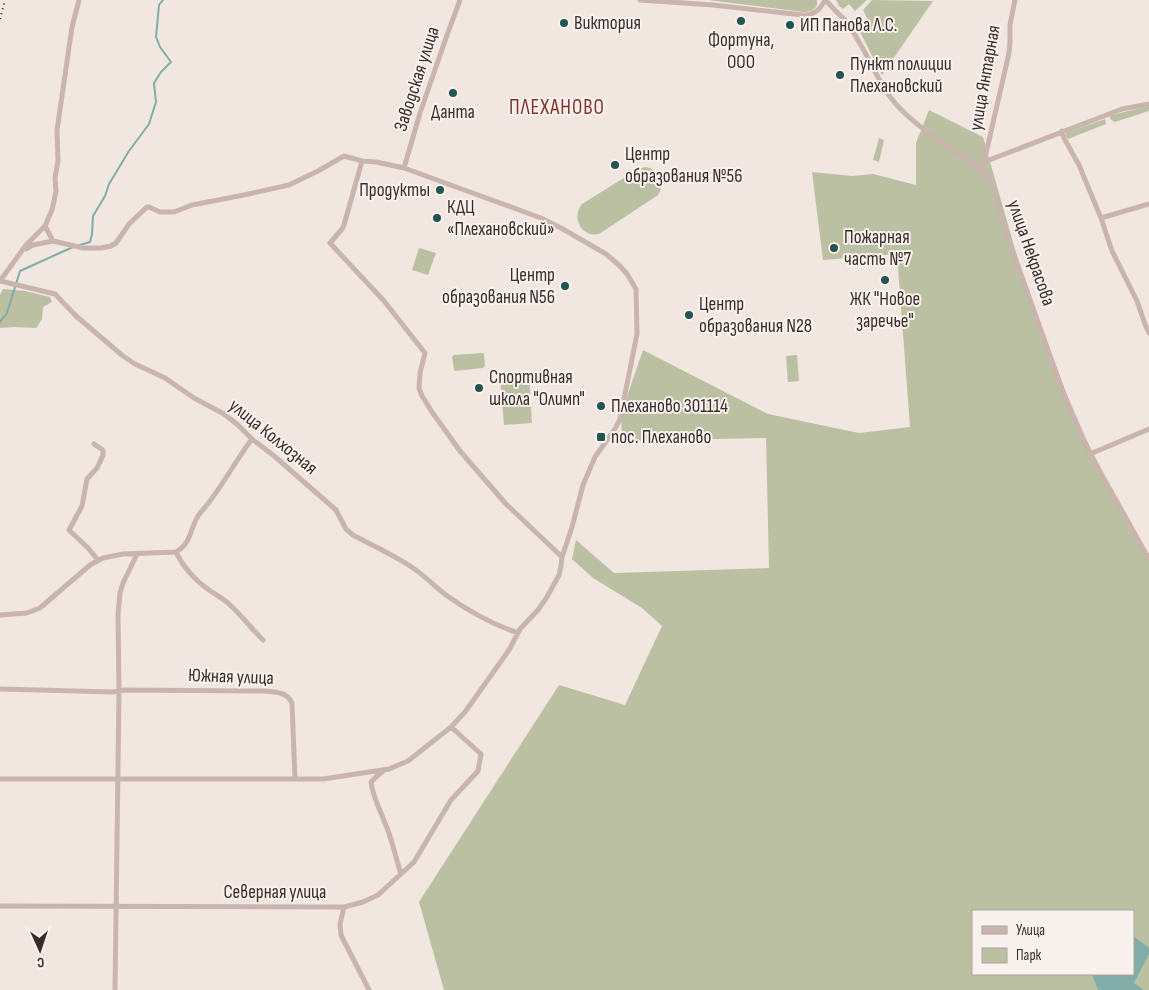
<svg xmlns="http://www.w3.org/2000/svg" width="1149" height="990" font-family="'Sofia Sans Condensed',sans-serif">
<rect width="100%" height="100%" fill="#f1e7e0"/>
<path fill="#bac0a1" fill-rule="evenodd" d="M708,0H817C819,9 810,12 803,12Z
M836,0H867L855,11L849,4L843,9L839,6Z
M872,0L933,1L882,75L860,32L871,26L863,10Z
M1149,106V111L1115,122L1110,119V116L1112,115Z
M929,110L983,137L1026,288L1084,439H1086L1149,561V990H444L419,902L559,685L625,705L662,626L642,608L593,578L572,559L576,540L614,573L769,568L766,438L622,441L621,414L643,350L768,414L859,433L910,427L897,254L823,260L812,172L852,176L873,174L916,185V143ZM973,911H1133V974H973Z
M1105,119L1106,124L1068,139L1066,136V133Z
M879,138L884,140L879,162L873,160Z
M646,167C660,170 665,183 658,195L599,234C581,238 571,217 582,204L638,169Z
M419,248L436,253L428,275L412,270Z
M3,289L25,291L50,297L52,302L43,307L42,319L36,328L14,327L0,328V295Z
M483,353L484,354L485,366L483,368L455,371L454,370L452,357L454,355Z
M797,355L799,381L788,382L786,356Z
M529,375L532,423L504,425L500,377Z"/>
<path fill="#82aca7" d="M1133,936L1149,948V954L1134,983L1144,990H1098L1092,974H1133Z"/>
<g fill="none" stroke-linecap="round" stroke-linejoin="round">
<path stroke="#82aca7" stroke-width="2" d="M80,245L90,242L92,234L93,216L105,196L109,184L129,151L149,124L156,102L154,83L161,72L171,62L160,47L156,37L159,5L163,0
M0,322L7,313L20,271L73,247"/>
<path stroke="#c9b5ad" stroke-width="5" d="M640,0L713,5L803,15C814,15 820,10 825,0
M826,0C832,8 840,15 847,22C851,28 855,35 859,42C870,60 878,81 891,98C904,115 922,128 939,141C958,155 982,164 993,187L1012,249L1063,392L1090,454L1149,559
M1062,131L1064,138L1079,165L1101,218L1112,251L1137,301L1145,324L1149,333
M362,161L344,225L342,229L330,243L384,301L425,353L420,373L419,388L422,396L432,412L460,451L506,504L562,557
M984,162L1009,53L1010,42V25L1015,0
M404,168L420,113L446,38L460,0
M979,168L984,162L1122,109L1149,104
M1101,218L1149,204
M26,249L33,245L53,241L45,226
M0,281L55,294L76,316L123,356L135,364L165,378L194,398L224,414L238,425L252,439L273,455L336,510L346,529L353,535C373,546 394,555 413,568C425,576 435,587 446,595C468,611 492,624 518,633
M0,281L26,245L45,226L52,210L56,191L55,178L58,161L57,130L72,27L79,0
M94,444L103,450V455L100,462L97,468L87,479L82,506L69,530L88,548L98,560
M1090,454L1149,429
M176,552C183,567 195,580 209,590C215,594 222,598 228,603C241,615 251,628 263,640
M0,615L27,613L40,608L90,565L103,558L123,554L176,552C191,544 190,529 198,516C201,511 207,506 210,501C225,481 237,459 252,439
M0,689L113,692L125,690L265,691C276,692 287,692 292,703L295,779
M383,771L376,777L371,782C373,798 381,812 387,828C393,843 396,859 401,874
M0,779H323L389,769L408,761L451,727L465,712L509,650L520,629L538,610L547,597L559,575L561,566L562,557L572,527L583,485L595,457L615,429L620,419L637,334L636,289L627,274L619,265L606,254L561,228L541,218L404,168L376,162L362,161L344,156L318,171L289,185L244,195L192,205L174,212H160L149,207H147L129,224L116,243L111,246L101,248H83L53,241
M0,906L344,907L363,902L378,895L414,862L451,800L478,771L481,754L451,727
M344,907L340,924L341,935L369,990
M115,990L119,691L118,614L120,593L123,583L137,554"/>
<path stroke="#382d2b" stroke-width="2" stroke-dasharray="1 4" stroke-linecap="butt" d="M0,19L5,0"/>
</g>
<g fill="#245651" stroke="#f9f1ed" stroke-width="2">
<circle cx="741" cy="21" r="5"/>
<circle cx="564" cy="23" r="5"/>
<circle cx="790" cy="25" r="5"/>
<circle cx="840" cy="75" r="5"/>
<circle cx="453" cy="93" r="5"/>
<circle cx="615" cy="165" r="5"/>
<circle cx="440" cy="190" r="5"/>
<circle cx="437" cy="218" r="5"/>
<circle cx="834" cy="248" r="5"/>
<circle cx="885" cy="280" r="5"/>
<circle cx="565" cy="286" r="5"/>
<circle cx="689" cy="315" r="5"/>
<circle cx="479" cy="388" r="5"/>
<circle cx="601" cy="406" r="5"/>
<rect x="596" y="432" width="10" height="10" rx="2.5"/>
</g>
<g text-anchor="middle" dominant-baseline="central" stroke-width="4" stroke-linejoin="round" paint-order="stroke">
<g font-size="19" fill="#382d2b" stroke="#f9f1ed" text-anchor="start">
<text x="574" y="23">Виктория</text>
<text x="800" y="25">ИП Панова Л.С.</text>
<text x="741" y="40" text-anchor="middle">Фортуна,<tspan x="741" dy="22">ООО</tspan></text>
<text x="850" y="64">Пункт полиции<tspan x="850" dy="22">Плехановский</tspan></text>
<text x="453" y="112" text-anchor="middle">Данта</text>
<text x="625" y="154">Центр<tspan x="625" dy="22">образования №56</tspan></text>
<text x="430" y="190" text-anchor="end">Продукты</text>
<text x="447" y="207">КДЦ<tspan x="447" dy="22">«Плехановский»</tspan></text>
<text x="844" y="237">Пожарная<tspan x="844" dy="22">часть №7</tspan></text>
<text x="555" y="275" text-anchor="end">Центр<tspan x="555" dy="22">образования N56</tspan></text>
<text x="885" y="299" text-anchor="middle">ЖК "Новое<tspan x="885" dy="22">заречье"</tspan></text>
<text x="699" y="304">Центр<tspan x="699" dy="22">образования N28</tspan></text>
<text x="489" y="377">Спортивная<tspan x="489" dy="22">школа "Олимп"</tspan></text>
<text x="611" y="406">Плеханово 301114</text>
<text x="611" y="437">пос. Плеханово</text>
</g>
<g font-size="19" fill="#382d2b" stroke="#f9f1ed">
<text transform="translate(985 78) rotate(-80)">улица Янтарная</text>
<text transform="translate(417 79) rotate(-72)">Заводская улица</text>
<text transform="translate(1031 253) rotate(71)">улица Некрасова</text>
<text transform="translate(273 437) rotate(39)">улица Колхозная</text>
<text transform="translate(231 677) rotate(2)">Южная улица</text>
<text x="275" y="892">Северная улица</text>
</g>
<g font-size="21" letter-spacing="1" fill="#80312a" stroke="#f9f1ed">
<text x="557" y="107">ПЛЕХАНОВО</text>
</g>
</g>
<rect x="972" y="910" width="162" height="65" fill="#f9f1ed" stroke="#aca39f"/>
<rect x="982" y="926" width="25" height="8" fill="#c9b5ad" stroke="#aca39f"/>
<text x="1016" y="935" font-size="15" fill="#382d2b">Улица</text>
<rect x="982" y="948" width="25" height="15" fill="#bac0a1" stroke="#aca39f"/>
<text x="1016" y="960" font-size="15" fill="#382d2b">Парк</text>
<g transform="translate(40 950) rotate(177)" stroke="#f9f1ed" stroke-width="4" paint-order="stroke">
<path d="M0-4L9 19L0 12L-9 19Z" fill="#382d2b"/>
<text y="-8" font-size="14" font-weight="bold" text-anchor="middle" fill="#382d2b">С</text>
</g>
</svg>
